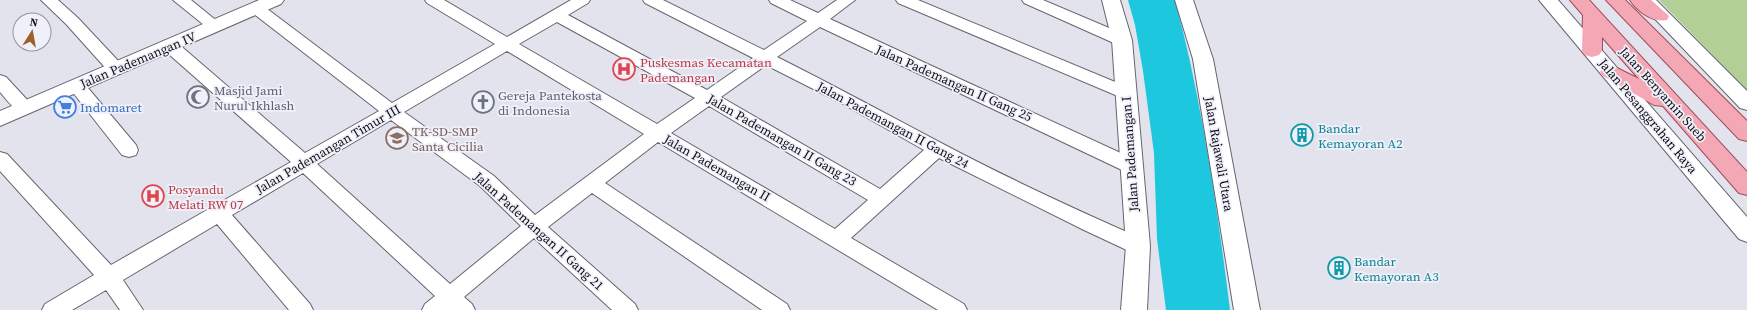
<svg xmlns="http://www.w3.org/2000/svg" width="1747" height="310" font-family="'Source Serif 4',serif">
<rect width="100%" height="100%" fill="#e3e3ee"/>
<path fill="#b2cf95" d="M1659,0H1747V90Z"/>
<path fill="#1dc7de" d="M1128,0H1175C1202,101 1217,206 1230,310H1166L1157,239L1154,153L1143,71L1135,25Z"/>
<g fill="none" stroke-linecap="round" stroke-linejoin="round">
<g stroke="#66656f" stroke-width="2">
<path id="minor" d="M41,0H58L78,18L122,65L125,69L122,73L116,74L110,73L66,24Z
M173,0H191L223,26L221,29L215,31L209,29Z
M425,0H444L507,37L571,0H590L588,3L568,15L707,90L753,58L645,3L643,0H663L764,50L807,21L771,3L769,0H790L818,13L837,0H855L830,19L1138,161L1141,166L1138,171L1131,173L1124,171L820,27L777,57C833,85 888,115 943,144C1009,179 1077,210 1145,240L1148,246L1145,252L1138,254L1131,252L1084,230L939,158L851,238L964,304L967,310H938L658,142L605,183L787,304L790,310H762L592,193L548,227L635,304L638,310H612L534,238L464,297L472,304L475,310H422L425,304L435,296L303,173L232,215L310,304L313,310H289L217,224L123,280L143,310H120L106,290L72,310H42L45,304L94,275L0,171V152L7,154L111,265L291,162L163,49L161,45L163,41L169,40L175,41L305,153L379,111L250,11L248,8L250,5L256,3L262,5L392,103L495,44L427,3ZM557,22L695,98L657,124L519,44ZM507,51L644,134L535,215L494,176L404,112ZM766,65L841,103L924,150L880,189L721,97ZM709,106L868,200L835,229L671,133ZM391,120L480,186L521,226L450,284L317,164Z
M896,0H918L1132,89L1135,93L1132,97L1126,99L1120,97L898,3Z
M1022,0H1043L1128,36L1130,40L1128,44L1122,45L1116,44L1024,3Z
M0,75L6,77L31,104L34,108L31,112C17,116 9,102 0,92Z
M77,80L83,82L136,145L138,150L136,155L129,157L122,155L71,90L68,86L71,82Z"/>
</g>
<g stroke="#66656f" stroke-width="2">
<path id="tertiary" d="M259,0H284L281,4L0,126V111Z
M1102,0H1120L1132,40L1150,246L1147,310H1121L1126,246L1112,40Z
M1175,0H1193L1213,59L1260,310H1234L1193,59Z"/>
</g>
<g stroke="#66656f" stroke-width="2">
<path id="secondary" d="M1539,0H1558L1747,217V242L1739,239Z
M1637,0H1656L1747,91V110L1740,108Z"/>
</g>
<g stroke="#9f4c5c" stroke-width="2">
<path id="primary" d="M1570,0H1589L1747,172V195L1739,193L1663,106L1654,105L1603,76L1600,72L1603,68L1610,66L1617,68L1639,79L1602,37V51L1599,55L1592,57L1585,55L1582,51L1583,15Z
M1606,0H1625L1747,121V141L1739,139Z
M1630,0H1651L1669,16L1667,20C1653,23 1637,11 1630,0Z"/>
</g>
<use href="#minor" fill="#fff" fill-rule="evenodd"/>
<use href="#tertiary" fill="#fff" fill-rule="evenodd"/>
<use href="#secondary" fill="#fff" fill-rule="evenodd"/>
<use href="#primary" fill="#f4a7b5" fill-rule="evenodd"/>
</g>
<defs>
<g id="hospital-ring" transform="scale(1.15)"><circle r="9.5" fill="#f0f0fb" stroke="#e0444e" stroke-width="1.5"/><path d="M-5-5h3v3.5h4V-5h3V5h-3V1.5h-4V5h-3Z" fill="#e0444e"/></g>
<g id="mosque-ring" transform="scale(1.15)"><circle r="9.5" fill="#f0f0fb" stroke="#6b7280" stroke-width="1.5"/><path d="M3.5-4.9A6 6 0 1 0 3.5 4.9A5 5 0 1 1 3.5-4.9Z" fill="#6b7280"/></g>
<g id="church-ring" transform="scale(1.15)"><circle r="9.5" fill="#f0f0fb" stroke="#6b7280" stroke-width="1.5"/><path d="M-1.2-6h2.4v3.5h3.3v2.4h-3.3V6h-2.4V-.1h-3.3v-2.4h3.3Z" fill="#6b7280"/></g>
<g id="supermarket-ring" transform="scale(1.15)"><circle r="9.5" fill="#f0f0fb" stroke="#3f7fe0" stroke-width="1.5"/><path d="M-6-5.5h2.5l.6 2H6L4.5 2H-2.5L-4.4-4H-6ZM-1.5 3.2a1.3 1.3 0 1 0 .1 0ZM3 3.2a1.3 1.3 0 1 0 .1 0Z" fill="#3f7fe0"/></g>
<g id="building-ring" transform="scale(1.15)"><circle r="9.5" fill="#f0f0fb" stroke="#0f9aa8" stroke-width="1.5"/><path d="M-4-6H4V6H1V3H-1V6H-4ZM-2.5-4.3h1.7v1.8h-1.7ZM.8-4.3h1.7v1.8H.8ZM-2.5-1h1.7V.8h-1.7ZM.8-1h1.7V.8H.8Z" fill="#0f9aa8"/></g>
<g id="school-ring" transform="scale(1.15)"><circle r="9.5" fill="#f0f0fb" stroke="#8d6e63" stroke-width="1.5"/><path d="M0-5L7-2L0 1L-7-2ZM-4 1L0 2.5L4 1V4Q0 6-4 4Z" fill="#8d6e63"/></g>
</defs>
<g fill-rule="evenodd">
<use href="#hospital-ring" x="624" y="69"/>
<use href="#mosque-ring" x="198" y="97"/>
<use href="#church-ring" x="483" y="102"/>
<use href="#supermarket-ring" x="65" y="107"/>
<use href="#building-ring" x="1302" y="135"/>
<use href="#school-ring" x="397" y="138"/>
<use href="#hospital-ring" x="153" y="196"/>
<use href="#building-ring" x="1339" y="268"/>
</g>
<g text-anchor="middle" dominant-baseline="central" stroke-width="3.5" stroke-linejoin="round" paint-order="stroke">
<g font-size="13" fill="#0f0f13" stroke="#f0f0fb">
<text transform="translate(138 60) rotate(-23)">Jalan Pademangan IV</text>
<text transform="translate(954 83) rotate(24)">Jalan Pademangan II Gang 25</text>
<text transform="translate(1663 94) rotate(48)">Jalan Benyamin Sueb</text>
<text transform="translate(1648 116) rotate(50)">Jalan Pesanggrahan Raya</text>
<text transform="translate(893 125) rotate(28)">Jalan Pademangan II Gang 24</text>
<text transform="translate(782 140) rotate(30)">Jalan Pademangan II Gang 23</text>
<text transform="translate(328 149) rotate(-30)">Jalan Pademangan Timur III</text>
<text transform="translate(1130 154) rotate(-94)">Jalan Pademangan I</text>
<text transform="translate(1219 154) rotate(80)">Jalan Rajawali Utara</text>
<text transform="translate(717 168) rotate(30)">Jalan Pademangan II</text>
<text transform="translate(539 231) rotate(42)">Jalan Pademangan II Gang 21</text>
</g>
<g font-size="13" fill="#be3a42" stroke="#f0f0fb" text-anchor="start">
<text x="640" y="62">Puskesmas Kecamatan<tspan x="640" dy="15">Pademangan</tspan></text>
<text x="168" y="189">Posyandu<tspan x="168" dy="15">Melati RW 07</tspan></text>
</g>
<g font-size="13" fill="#5b616d" stroke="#f0f0fb" text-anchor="start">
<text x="214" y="90">Masjid Jami<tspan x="214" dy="15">Nurul Ikhlash</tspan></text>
<text x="498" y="95">Gereja Pantekosta<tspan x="498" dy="15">di Indonesia</tspan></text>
</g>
<g font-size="13" fill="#366cbe" stroke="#f0f0fb" text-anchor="start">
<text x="80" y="107">Indomaret</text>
</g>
<g font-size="13" fill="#0d838f" stroke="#f0f0fb" text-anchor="start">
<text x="1318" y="128">Bandar<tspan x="1318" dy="15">Kemayoran A2</tspan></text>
<text x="1354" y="261">Bandar<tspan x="1354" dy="15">Kemayoran A3</tspan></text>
</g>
<g font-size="13" fill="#785e54" stroke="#f0f0fb" text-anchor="start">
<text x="412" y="131">TK-SD-SMP<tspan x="412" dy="15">Santa Cicilia</tspan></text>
</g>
</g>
<g transform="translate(32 32) rotate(11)"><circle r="19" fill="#f0f0fb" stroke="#96969e"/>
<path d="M0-3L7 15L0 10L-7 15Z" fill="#9f5f28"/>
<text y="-6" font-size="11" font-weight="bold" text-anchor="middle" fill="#0f0f13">N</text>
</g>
</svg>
